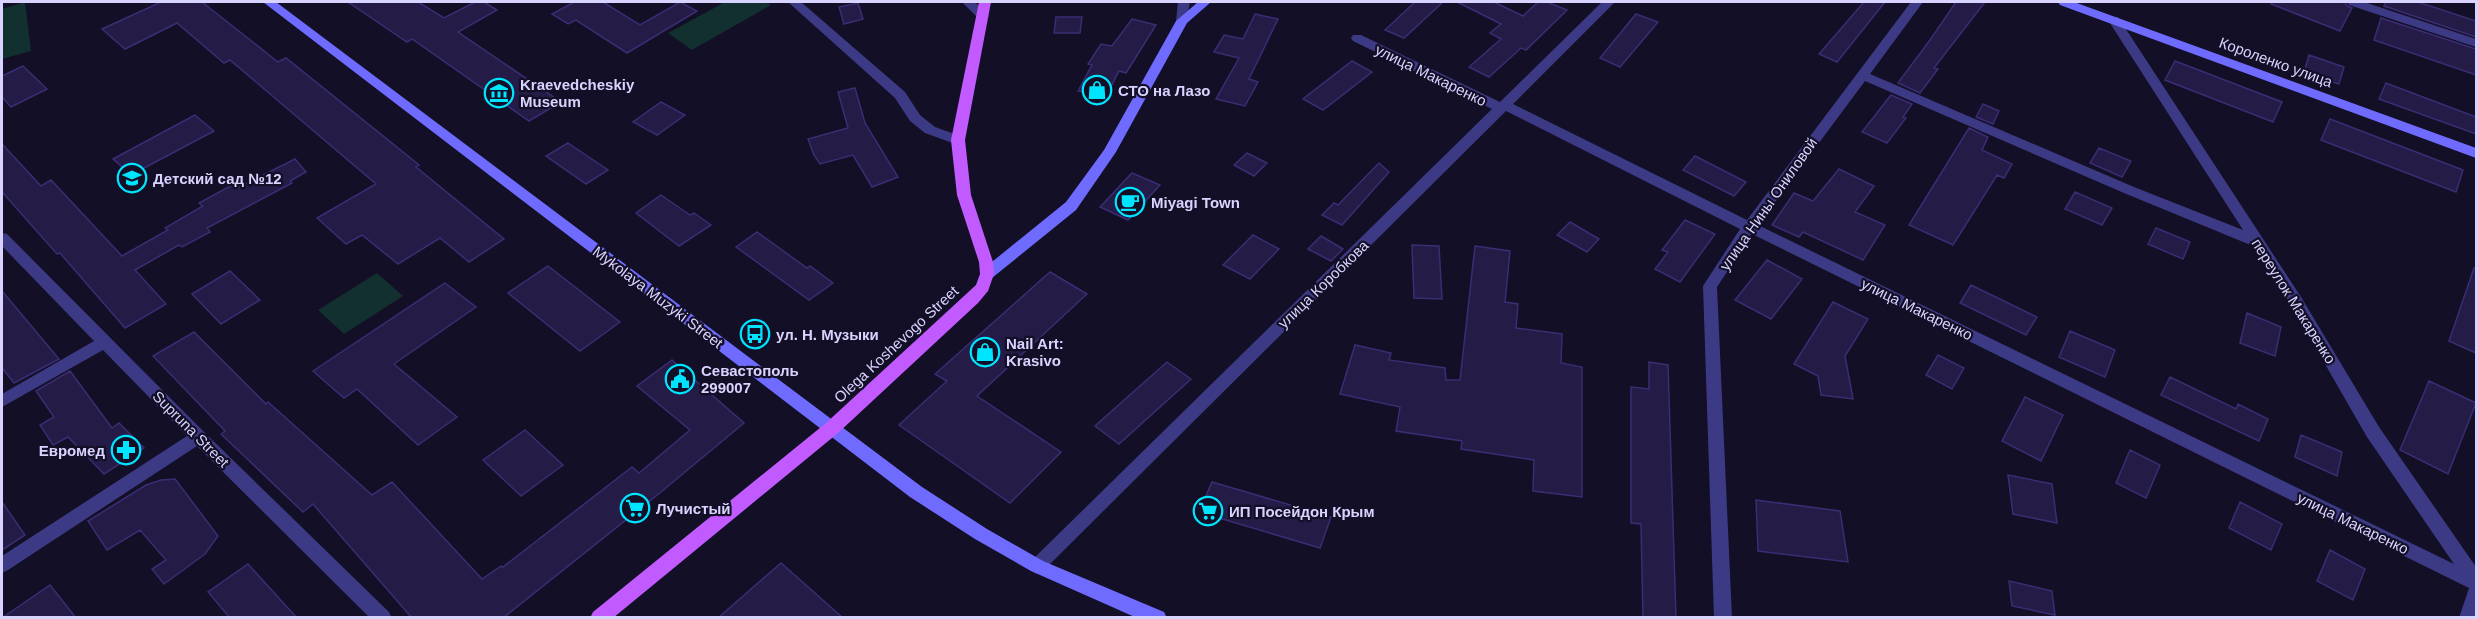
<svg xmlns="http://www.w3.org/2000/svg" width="2478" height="619" font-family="Arial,sans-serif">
<rect width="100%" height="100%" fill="#130f26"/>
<path fill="#12302f" d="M25,2L31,51L2,59V9Z
M725,2H766L771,5L692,50L668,33Z
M377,273L403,296L344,334L318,310Z"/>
<path fill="#241b47" stroke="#3b2d73" stroke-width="1.5" d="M161,2H202L278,62L286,58L419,165L416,167L504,239L469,262L440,238L398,264L362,235L346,244L317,218L376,184L230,60L224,63L177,23L125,49L102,29Z
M348,2H418L444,18L475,2H484L497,10L458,32L561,102L529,121L412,39L407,42Z
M574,2H603L640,25L680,2L697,11L627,53L576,20L568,24L552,14Z
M1415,2H1443L1404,38L1385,30Z
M1457,2H1494L1523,16L1538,2H1547L1567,10L1526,50L1521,48L1489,77L1469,67L1501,39L1490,33L1501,24Z
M1864,2H1885L1837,62L1819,54Z
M1956,2H1985L1934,68L1938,69L1920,93L1898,83L1930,40Z
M2271,2H2345L2347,6L2352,8L2340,31L2271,4Z
M2386,2H2418L2476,21V37L2384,6Z
M858,3L863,19L844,24L839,7Z
M1255,14L1278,19L1249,79L1258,82L1245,106L1216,99L1239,58L1214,52L1224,35L1243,39Z
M1636,14L1658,22L1620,67L1600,58Z
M1056,17H1082L1080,33H1054Z
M2381,18L2476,49V75L2374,40Z
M1132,19L1156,25L1126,73L1119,71L1106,96L1078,91L1092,65L1088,64L1101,44L1112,46Z
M2309,55L2344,67L2339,84L2304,72Z
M1352,61L1372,72L1323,110L1303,99Z
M2175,61L2282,102L2273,122L2165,80Z
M23,66L47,89L11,107L2,97V76Z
M2386,83L2476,117V134L2379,99Z
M855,88L865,123L898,177L872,187L853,155L820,164L814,155L808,139L848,128L838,92Z
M1891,95L1912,104L1903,117L1906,118L1887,143L1862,132Z
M661,102L685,115L657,135L633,122Z
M1983,104L1999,111L1993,124L1976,117Z
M195,115L214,131L131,175L113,159Z
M2330,119L2463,170L2456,192L2321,140Z
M1969,128L1988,137L1982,150L2012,164L2004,178L1997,175L1953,245L1909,225Z
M568,143L608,170L586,184L546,156Z
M2,144L41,186L51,180L122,256L168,230L165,228L203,206L199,203L234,184L237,188L295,159L306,172L290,181L292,183L207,228L210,232L182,247L179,245L135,270L166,304L125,328L60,253L57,254L2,192Z
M2099,148L2131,161L2122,177L2090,163Z
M1247,153L1267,163L1254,176L1234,165Z
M1695,156L1746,182L1734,196L1683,170Z
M1379,163L1389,172L1342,225L1322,215L1334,203L1338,205Z
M1839,169L1874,186L1855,212L1885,225L1863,260L1803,232L1799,237L1772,225L1794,193L1813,201Z
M1132,173L1160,185L1128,220L1100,207Z
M2075,192L2112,208L2102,225L2065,209Z
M661,195L690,215L694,213L711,225L679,246L636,213Z
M1685,220L1715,234L1680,282L1655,269L1668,252L1662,250Z
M1570,222L1599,239L1587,252L1557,235Z
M2156,228L2190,242L2183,259L2148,244Z
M757,232L807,268L810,266L833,283L809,300L736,247Z
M1253,235L1279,249L1250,279L1223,265Z
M1321,236L1343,249L1331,261L1308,249Z
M1412,245L1439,246L1442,299L1414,298Z
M1475,246L1510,251L1505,302L1518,304L1516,328L1562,334L1561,363L1582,367V497L1533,491L1534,460L1461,449L1462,441L1396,431L1400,407L1340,394L1355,345L1391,353L1389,360L1445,368L1446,380H1460Z
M1767,260L1802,279L1771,319L1735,300Z
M548,266L620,322L580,351L508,293Z
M2474,268H2476V353L2449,341Z
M230,271L260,300L221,324L192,294Z
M1050,272L1087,294L977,396L1061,452L1010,503L899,425L947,381L935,374Z
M445,283L476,307L394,364L457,417L418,445L357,389L344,398L313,371Z
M1971,285L2037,317L2026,335L1960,303Z
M2,291L59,359L14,383L2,368Z
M1833,302L1868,319L1845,356L1853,399L1821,395L1818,376L1794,364Z
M2247,313L2281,327L2275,356L2240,343Z
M2070,331L2115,350L2105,377L2059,357Z
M194,332L266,404L268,402L372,495L392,482L482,579L501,566L503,567L632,467L639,473L690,430L637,386L672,360L744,423L661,492L503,618H412L313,504L303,512L221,434L225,431L153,356Z
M1938,355L1964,368L1952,389L1926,375Z
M1167,362L1191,379L1119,444L1095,426Z
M1649,362L1668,365L1676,618H1643L1641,524L1631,523V387L1649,389Z
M70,371L112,428L119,423L144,448L104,474L68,437L53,445L40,425L54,417L36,391Z
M2170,377L2236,409L2238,404L2268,419L2259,441L2161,395Z
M2429,381L2476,403L2448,474L2400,450Z
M2025,397L2063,415L2041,461L2002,441Z
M525,430L563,465L521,496L483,460Z
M2301,435L2342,452L2337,476L2295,457Z
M2130,450L2160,465L2146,498L2116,483Z
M2008,475L2052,484L2057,523L2013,514Z
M175,479L218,536L205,554L164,584L152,569L166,560L140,530L107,550L88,521L146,485L161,480Z
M1212,482L1331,517L1320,548L1199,512Z
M1756,500L1840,511L1848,562L1758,551Z
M2,502L25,535L2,550Z
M2240,502L2282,524L2271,550L2229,528Z
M2330,550L2365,569L2353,600L2317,581Z
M781,563L843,618H718Z
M248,564L297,618H230L208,592Z
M2009,581L2052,591L2055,615L2012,606Z
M50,585L76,618H2Z"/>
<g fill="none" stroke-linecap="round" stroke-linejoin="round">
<path fill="#3d3a85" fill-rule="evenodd" d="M788,2H801L905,92L920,115L935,127L963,137L965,140L963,143L958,145L925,133L910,121L895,98Z
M962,2H975L989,16L987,19H979Z
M1178,2H1190L1186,24L1182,25L1176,21Z
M1602,2H1615L1513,104L1747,220L1911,2H1923L1870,74L2134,187L2243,230L2108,20L2110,17H2118L2301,297L2379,427L2476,567V618H2459L2469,588L1752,234L1717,287L1732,618H1714L1703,286L1740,229L1506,111L1043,571L1037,574L1031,571L1028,566L1031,561L1492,109L1353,41L1351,38L1353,35H1361L1500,102ZM1865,81L2124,193L2253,246L2291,305L2367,437L2454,564L1758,225Z
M2347,2H2364L2476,39V47L2349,5Z
M2,233L7,234L204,432L389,612L392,618H370L197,446L8,570L2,573V556L187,436L103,350L2,407V394L94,341L2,246Z"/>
<path fill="#6f6bff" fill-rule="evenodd" d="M263,2H276L922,487L987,529L1043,561L1164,612L1167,618H1137L1031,571L975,539L910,497Z
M1198,2H1211L1187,23L1116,152L1076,210L992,278H982L980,274L982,270L1066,202L1104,150L1176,21Z
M2058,2H2074L2476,148V158L2060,5Z"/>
<path fill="#c25bff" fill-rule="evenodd" d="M979,2H991L965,140L971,195L993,262L994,274L988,291L978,303L838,433L613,618H590L593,612L826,423L976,285L980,274L979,262L957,195L951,140Z"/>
</g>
<defs>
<g id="shop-ring" transform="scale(1.5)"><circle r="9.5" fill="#130f26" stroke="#00e5ff" stroke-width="1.5"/><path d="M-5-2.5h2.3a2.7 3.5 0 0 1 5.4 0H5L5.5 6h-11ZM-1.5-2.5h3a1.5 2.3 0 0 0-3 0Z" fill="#00e5ff"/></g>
<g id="museum-ring" transform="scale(1.5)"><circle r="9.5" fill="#130f26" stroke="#00e5ff" stroke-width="1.5"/><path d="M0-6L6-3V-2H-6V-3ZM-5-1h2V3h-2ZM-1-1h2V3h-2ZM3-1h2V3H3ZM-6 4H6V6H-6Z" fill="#00e5ff"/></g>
<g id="school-ring" transform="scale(1.5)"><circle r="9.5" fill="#130f26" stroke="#00e5ff" stroke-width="1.5"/><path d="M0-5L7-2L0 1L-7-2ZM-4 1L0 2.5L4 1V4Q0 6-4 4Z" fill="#00e5ff"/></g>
<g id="cafe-ring" transform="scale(1.5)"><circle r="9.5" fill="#130f26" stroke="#00e5ff" stroke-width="1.5"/><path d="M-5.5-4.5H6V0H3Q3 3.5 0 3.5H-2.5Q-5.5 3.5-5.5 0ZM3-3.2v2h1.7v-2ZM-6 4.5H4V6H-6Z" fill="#00e5ff"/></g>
<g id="bus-ring" transform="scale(1.5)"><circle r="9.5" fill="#130f26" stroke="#00e5ff" stroke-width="1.5"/><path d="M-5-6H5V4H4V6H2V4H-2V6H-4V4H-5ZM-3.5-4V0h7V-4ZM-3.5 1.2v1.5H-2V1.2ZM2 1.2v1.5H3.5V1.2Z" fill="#00e5ff"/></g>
<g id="civic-ring" transform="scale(1.5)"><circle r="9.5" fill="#130f26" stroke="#00e5ff" stroke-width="1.5"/><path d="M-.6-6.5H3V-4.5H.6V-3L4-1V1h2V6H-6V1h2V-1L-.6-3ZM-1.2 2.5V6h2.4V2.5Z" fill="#00e5ff"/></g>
<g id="pharmacy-ring" transform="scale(1.5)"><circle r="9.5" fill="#130f26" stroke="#00e5ff" stroke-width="1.5"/><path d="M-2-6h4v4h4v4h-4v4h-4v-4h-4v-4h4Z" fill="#00e5ff"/></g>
<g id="supermarket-ring" transform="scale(1.5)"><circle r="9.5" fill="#130f26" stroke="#00e5ff" stroke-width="1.5"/><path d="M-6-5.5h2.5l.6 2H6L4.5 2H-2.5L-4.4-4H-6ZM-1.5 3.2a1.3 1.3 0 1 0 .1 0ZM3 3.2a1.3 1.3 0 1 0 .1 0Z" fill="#00e5ff"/></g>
</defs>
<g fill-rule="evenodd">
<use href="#shop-ring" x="1097" y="90"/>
<use href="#museum-ring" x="499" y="93"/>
<use href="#school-ring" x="132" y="178"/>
<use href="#cafe-ring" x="1130" y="202"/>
<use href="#bus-ring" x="755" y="334"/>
<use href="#shop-ring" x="985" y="352"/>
<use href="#civic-ring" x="680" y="379"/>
<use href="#pharmacy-ring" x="126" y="450"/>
<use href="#supermarket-ring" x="635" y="508"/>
<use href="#supermarket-ring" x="1208" y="511"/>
</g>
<g text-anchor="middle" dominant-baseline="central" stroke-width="4.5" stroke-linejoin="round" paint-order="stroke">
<g font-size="15" fill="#d9d4ff" stroke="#130f26">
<text transform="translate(2276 62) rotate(20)">Короленко улица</text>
<text transform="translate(1431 75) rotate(26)">улица Макаренко</text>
<text transform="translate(1768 204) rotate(-55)">улица Нины Ониловой</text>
<text transform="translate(1323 284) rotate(-44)">улица Коробкова</text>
<text transform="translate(658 297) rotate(37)">Mykolaya Muzyki Street</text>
<text transform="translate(2294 301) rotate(58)">переулок Макаренко</text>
<text transform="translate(1917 309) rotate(26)">улица Макаренко</text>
<text transform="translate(896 344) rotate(-43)">Olega Koshevogo Street</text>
<text transform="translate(191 429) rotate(45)">Supruna Street</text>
<text transform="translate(2353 523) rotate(26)">улица Макаренко</text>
</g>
<g font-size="15" font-weight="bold" fill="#d9d4ff" stroke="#130f26" text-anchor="start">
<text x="520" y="84">Kraevedcheskiy<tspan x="520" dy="17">Museum</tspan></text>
<text x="1118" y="90">СТО на Лазо</text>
<text x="153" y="178">Детский сад №12</text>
<text x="1151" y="202">Miyagi Town</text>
<text x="776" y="334">ул. Н. Музыки</text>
<text x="1006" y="343">Nail Art:<tspan x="1006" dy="17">Krasivo</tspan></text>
<text x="701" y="370">Севастополь<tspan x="701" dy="17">299007</tspan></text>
<text x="105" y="450" text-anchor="end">Евромед</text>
<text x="656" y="508">Лучистый</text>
<text x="1229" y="511">ИП Посейдон Крым</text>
</g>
</g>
<rect width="2478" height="619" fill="none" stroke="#d9d4ff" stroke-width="6"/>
</svg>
